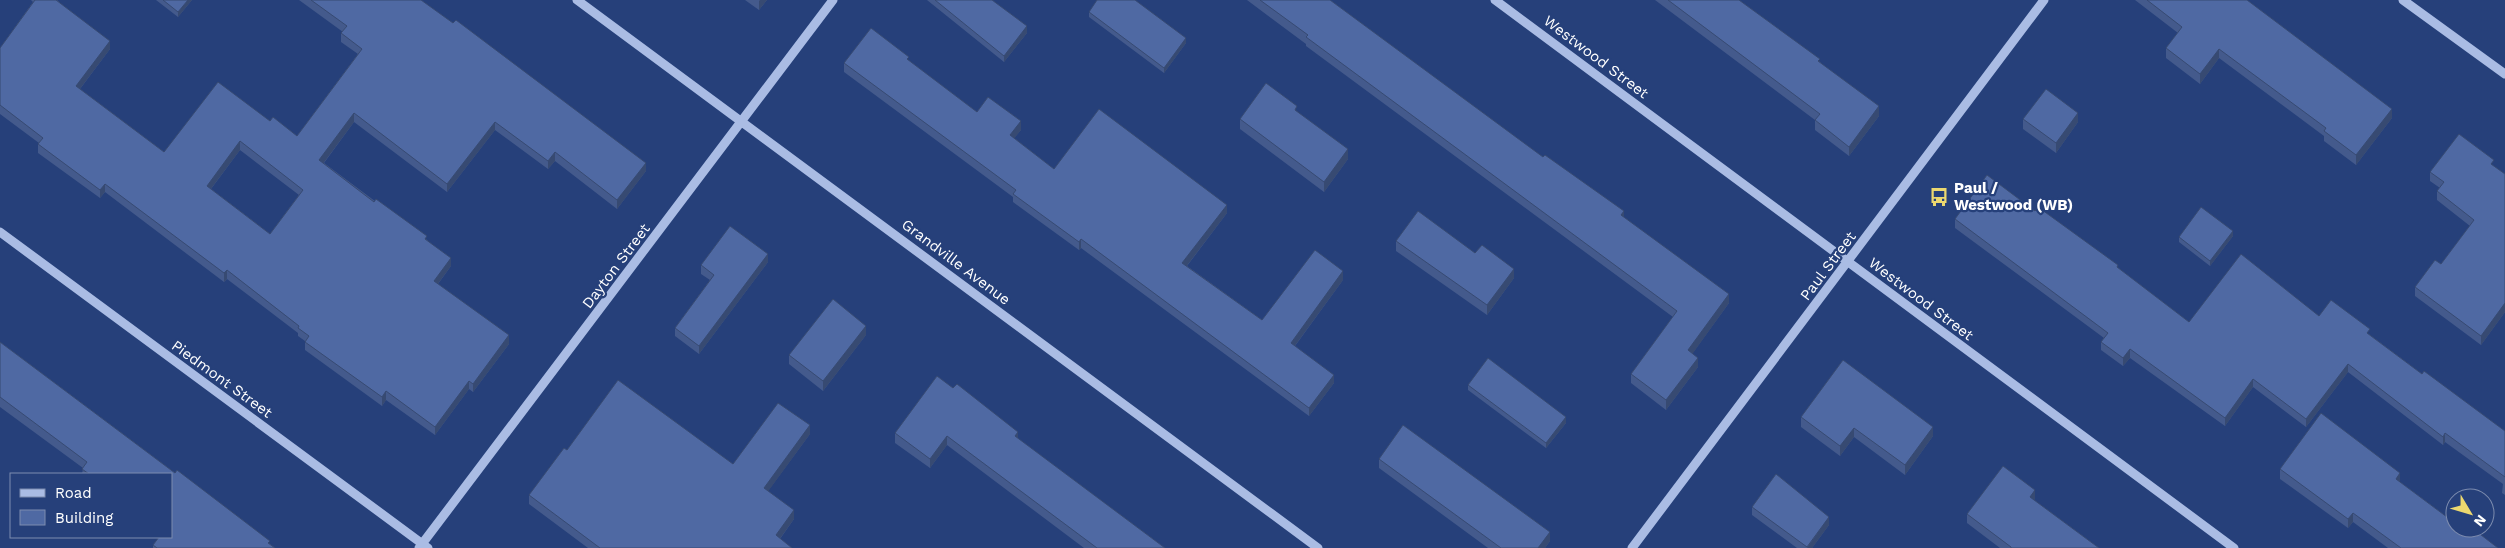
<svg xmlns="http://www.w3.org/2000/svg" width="2505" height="548" font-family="'Work Sans',sans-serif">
<rect width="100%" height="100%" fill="#26407a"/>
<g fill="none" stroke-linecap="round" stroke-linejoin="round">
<path stroke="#aabce4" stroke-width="9" d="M577,0L1318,548
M1495,0L2234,548
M2403,0L2505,74
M0,232L428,548
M419,548L833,0
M1632,548L2044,0"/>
</g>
<path fill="#445a8c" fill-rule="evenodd" d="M31,0H57L110,49L80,89L164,152L270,121L297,136L358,54L341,42V33L343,32L299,0H421L646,171L617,209L555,161L548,169L495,130L447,192L354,122L324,163L427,240L451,266L438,284L509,344L473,392L469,389L435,435L386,400L382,406L305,350V341L298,336V333L227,279L224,282L105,192L100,198L38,153V144L39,143L0,114V48L33,2ZM240,150L299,195L270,234L211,189Z
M156,0H192L178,17Z
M745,0H767L759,10Z
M927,0H992L1027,33L1004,62Z
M1247,0H1330L1624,218L1729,303L1692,354L1698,367L1666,410L1631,383V374L1673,317L1306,46V44Z
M1655,0H1739L1820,62L1879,116L1849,156L1815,130V120Z
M2135,0H2247L2392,118L2356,165L2324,141V136L2219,58L2200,84L2166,58V48L2178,33Z
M1089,12L1186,43L1164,73L1089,17Z
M909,61L977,112L1021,130L1014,138L1054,169L1227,213L1187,266L1262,320L1343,280L1295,346L1334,383L1309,416L1081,248L1079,250L1013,202V197L844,72V63Z
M1297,112L1348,159L1324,192L1240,129V119Z
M2023,119L2078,122L2056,153L2023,129Z
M2494,167L2505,174V312L2481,345L2415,296V287L2441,264L2470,226L2437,200V191L2440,188L2430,181V172Z
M2035,211L2118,268L2189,322L2319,316L2370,335L2422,374L2505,431V495L2502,493L2503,484L2445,442L2443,445L2348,372L2306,427L2253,387L2225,426L2130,358L2123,366L2101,350V342L2104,338L1955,228V219Z
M2233,236L2210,266L2179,242V237Z
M1396,241L1475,253L1514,278L1487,315L1396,251Z
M768,262L699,354L675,336V328L710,280L701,274V265Z
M866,335L823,391L789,364V355Z
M0,342L270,544L275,548H153V545L171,537V474H82L83,468L0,407Z
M1468,385L1566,423L1546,448L1468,390Z
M1801,417L1933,436L1905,475L1854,437L1840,456L1801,427Z
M895,433L1018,439L1165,548H1084L947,445L930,468L895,443Z
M810,434L768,491L794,519L780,539L792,548H588L529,504V495L567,450L733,464Z
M1379,459L1550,541L1545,548H1488L1379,468Z
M2280,469L2400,482L2455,523L2498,548H2388L2353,522L2348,528L2280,479Z
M2035,499L2034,500L2099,548H2000L1967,523V514Z
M1752,507L1829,525L1812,548H1797L1752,515Z"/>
<path fill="#374a72" d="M188,0H192L178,17V12Z
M760,0H767L759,10V1Z
M1027,26V33L1004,62V56Z
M1186,38V43L1164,73V68Z
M110,41V49L76,94V86Z
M2219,49V58L2200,84V74Z
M1879,106V116L1849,156V147Z
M2392,109V118L2356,165V155Z
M354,113V122L319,169V160Z
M2078,113V122L2056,153V143Z
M1021,121V130L1010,144V135Z
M495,122V130L447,192V184Z
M240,141V150L207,194V186Z
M1348,149V159L1324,192V182Z
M555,152V161L548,169V161Z
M646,163V171L617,209V200Z
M105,184V192L100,198V190Z
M1227,205V213L1182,272V263Z
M1624,211V220L1621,215Z
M2233,231V236L2210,266V261Z
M1081,239V248L1079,250V242Z
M768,254V262L699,354V346Z
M451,258V266L434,289V281Z
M1514,269V278L1487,315V305Z
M227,270V279L224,282V273Z
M1343,271V280L1291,351V343Z
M1729,294V303L1688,360V350Z
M2505,303V312L2481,345V336Z
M866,326V335L823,391V381Z
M509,335V344L473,392V384Z
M2130,349V358L2123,366V358Z
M1698,358V367L1666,410V400Z
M2348,364V372L2306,427V419Z
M1334,375V383L1309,416V408Z
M2253,379V387L2225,426V418Z
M469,381V389L435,435V427Z
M386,391V400L382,406V397Z
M1566,417V423L1546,448V443Z
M810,425V434L764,497V488Z
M1933,427V436L1905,475V465Z
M1854,428V437L1840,456V446Z
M1018,432V441L1015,436Z
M2445,433V442L2443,445V437Z
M947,436V445L930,468V459Z
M2400,473V483L2396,479Z
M2035,490V499L2030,506V497Z
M794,510V519L776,544V535Z
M2353,513V522L2348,528V519Z
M1829,517V525L1812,548H1807Z
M1550,532V541L1545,548H1538Z"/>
<path fill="#4f69a3" stroke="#374a72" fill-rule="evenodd" d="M35,0H56L110,41L76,86L164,152L218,82L270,121L273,117L297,136L362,49L341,33L347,26L311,0H421L453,23L456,20L646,163L617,200L555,152L548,161L495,122L447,184L354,113L319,160L374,202L376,199L427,236L425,239L451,258L434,281L509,335L473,384L469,381L435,427L386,391L382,397L305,342L309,336L298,328L299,326L227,270L224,273L105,184L100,190L38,144L43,138L0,105V48ZM240,141L303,190L270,234L207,186Z
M163,0H188L178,12Z
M935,0H992L1027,26L1004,56Z
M1097,0H1135L1186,38L1164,68L1089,12Z
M1260,0H1330L1543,157L1545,155L1624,211L1621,215L1729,294L1688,350L1698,358L1666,400L1631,374L1677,311L1306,37L1308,35Z
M1668,0H1739L1820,59L1818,61L1879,106L1849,147L1815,120L1820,114Z
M2147,0H2247L2392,109L2356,155L2324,131L2326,128L2219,49L2200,74L2166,48L2182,27Z
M871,28L909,57L907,59L977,112L988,97L1021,121L1010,135L1054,169L1099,109L1227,205L1182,263L1262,320L1315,250L1343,271L1291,343L1334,375L1309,408L1081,239L1079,242L1013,194L1016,190L844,63Z
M1266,83L1297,106L1295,110L1348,149L1324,182L1240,119Z
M2046,89L2078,113L2056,143L2023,119Z
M2459,134L2494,160L2491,164L2505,174V303L2481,336L2415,287L2435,260L2441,264L2474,220L2437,191L2444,182L2430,172Z
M1987,175L2035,211L2038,207L2118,265L2117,267L2189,322L2241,254L2319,316L2331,300L2370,329L2367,333L2422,374L2424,371L2505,431V477L2445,433L2443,437L2348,364L2306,419L2253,379L2225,418L2130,349L2123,358L2101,342L2108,333L1955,219Z
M2201,207L2233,231L2210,261L2179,237Z
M1418,211L1475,253L1482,245L1514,269L1487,305L1396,241Z
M730,226L768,254L699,346L675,328L714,275L701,265Z
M833,299L866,326L823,381L789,355Z
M0,342L175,473L177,470L270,541L268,543L275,548H157L153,545L159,537H171V474H89L82,469L87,462L0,397Z
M1488,358L1566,417L1546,443L1468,385Z
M1843,360L1933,427L1905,465L1854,428L1840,446L1801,417Z
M937,376L953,388L957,384L1018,432L1015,436L1165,548H1097L947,436L930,459L895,433Z
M618,380L733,464L778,403L810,425L764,488L794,510L776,535L792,548H600L529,495L564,448L567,450Z
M2321,413L2400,473L2396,479L2455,523V528H2472L2498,548H2401L2353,513L2348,519L2280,469Z
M1403,425L1550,532L1538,548H1501L1379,459Z
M2003,466L2035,490L2030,497L2099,548H2011V547L1967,514Z
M1776,474L1829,517L1807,547L1752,507Z"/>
<defs>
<g id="bus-bare" transform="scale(1.5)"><path d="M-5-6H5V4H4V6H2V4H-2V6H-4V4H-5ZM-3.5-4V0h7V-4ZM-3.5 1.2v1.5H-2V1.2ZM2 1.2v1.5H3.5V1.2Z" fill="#ecd86f" stroke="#26407a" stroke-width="2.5" paint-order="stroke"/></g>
</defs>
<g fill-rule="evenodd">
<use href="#bus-bare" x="1939" y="197"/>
</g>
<g text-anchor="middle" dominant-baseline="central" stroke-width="4.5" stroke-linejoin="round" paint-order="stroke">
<g font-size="15" fill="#fff" stroke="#26407a">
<text transform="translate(1596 57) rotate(37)">Westwood Street</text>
<text transform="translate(956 262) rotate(37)">Grandville Avenue</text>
<text transform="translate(616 266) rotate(-53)">Dayton Street</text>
<text transform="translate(1828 266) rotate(-53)">Paul Street</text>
<text transform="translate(1921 299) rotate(37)">Westwood Street</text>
<text transform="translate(222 379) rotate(36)">Piedmont Street</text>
</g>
<g font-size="15" font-weight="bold" fill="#fff" stroke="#26407a" text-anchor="start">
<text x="1954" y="188">Paul /<tspan x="1954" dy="17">Westwood (WB)</tspan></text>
</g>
</g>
<rect x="10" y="473" width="162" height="65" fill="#26407a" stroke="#7d8caf"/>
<rect x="20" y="489" width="25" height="8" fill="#aabce4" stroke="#7d8caf"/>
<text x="55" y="498" font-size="15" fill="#ffffff">Road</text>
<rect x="20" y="510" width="25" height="15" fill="#4f69a3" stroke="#7d8caf"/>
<text x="55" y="523" font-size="15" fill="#ffffff">Building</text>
<g transform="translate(2470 513) rotate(128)"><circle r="24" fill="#26407a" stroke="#7d8caf"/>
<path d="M0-4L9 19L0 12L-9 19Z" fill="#ecd86f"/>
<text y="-8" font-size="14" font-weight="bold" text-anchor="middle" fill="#ffffff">N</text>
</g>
</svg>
